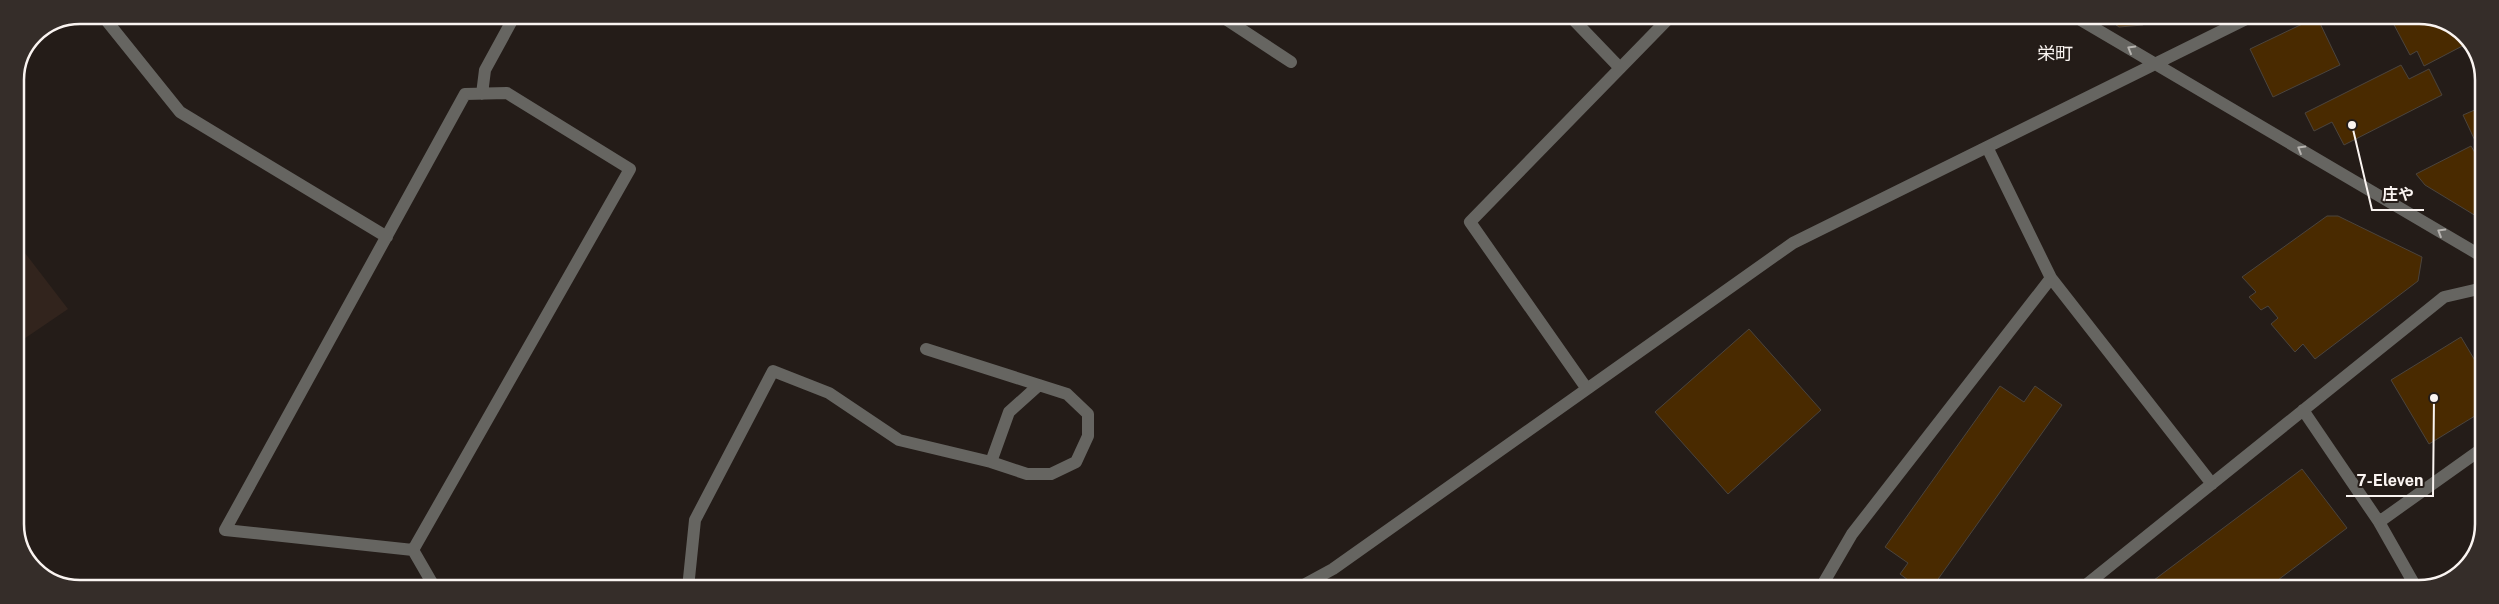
<svg xmlns="http://www.w3.org/2000/svg" width="2499" height="604" font-family="'Public Sans','Noto Sans JP',sans-serif">
<rect width="100%" height="100%" fill="#241c18"/>
<path fill="#32241d" d="M15,240L68,309L15,345Z"/>
<path fill="#492a00" stroke="#4b443d" d="M2104,16H2137L2143,25L2119,27Z
M2400,16H2432L2468,37L2470,42L2424,66L2417,51L2410,55L2392,21Z
M2317,17L2340,65L2273,97L2250,49Z
M2401,65L2409,79L2429,69L2442,95L2344,145L2332,122L2314,131L2305,113Z
M2484,106V142L2477,145L2463,115Z
M2471,146L2484,168L2483,213L2476,216L2425,185L2416,174Z
M2327,216H2338L2422,257L2418,281L2315,359L2303,344L2295,352L2271,324L2278,318L2268,306L2261,310L2249,297L2256,292L2242,277Z
M1749,329L1821,410L1728,494L1655,412Z
M2461,337L2483,374V411L2429,444L2391,380Z
M2000,386L2024,402L2035,386L2062,405L1931,589H1920L1900,574L1908,563L1885,547Z
M2302,469L2347,528L2266,589H2142Z"/>
<g fill="none" stroke-linecap="round" stroke-linejoin="round">
<path stroke="#666561" stroke-width="12" d="M102,15L180,112L387,237
M1221,16L1291,62
M1570,16L1619,67
M2074,16L2483,257
M507,93L630,169L413,550L225,530L465,94Z
M482,94L485,70L515,15
M1987,147L2051,278L2212,484
M1587,389L1470,222L1671,16
M2303,410L2379,522L2417,589
M991,462L1009,412L1039,385
M2379,522L2483,448
M413,550L435,588
M688,588L695,520L773,371L829,393L899,440L991,462L1027,474H1051L1076,462L1088,436V414L1067,394L926,349
M1298,588L1333,569L1793,243L2252,16
M1820,589L1852,534L2051,278
M2081,589L2444,297L2483,288"/>
</g>
<defs><path id="oneway-chevron" d="M-2-3.5L2.5 0L-2 3.5" fill="none" stroke-width="1.6" stroke-linecap="round" stroke-linejoin="round" transform="scale(1.25)"/></defs>
<g stroke="#b7b4b0">
<use href="#oneway-chevron" transform="translate(2131 49) rotate(-150)"/>
<use href="#oneway-chevron" transform="translate(2301 149) rotate(-149)"/>
<use href="#oneway-chevron" transform="translate(2441 232) rotate(-149)"/>
</g>
<g text-anchor="middle" dominant-baseline="central" stroke-width="4" stroke-linejoin="round" paint-order="stroke">
<g font-size="18" fill="#faf4f1" stroke="#241c18">
<text x="2055" y="53">栄町</text>
</g>
</g>
<path d="M0 0H2499V604H0ZM80 24H2419A56 56 0 0 1 2475 80V524A56 56 0 0 1 2419 580H80A56 56 0 0 1 24 524V80A56 56 0 0 1 80 24Z" fill="#352d29" fill-rule="evenodd"/>
<path fill="none" stroke="#faf4f1" stroke-width="2.5" d="M80 24H2419A56 56 0 0 1 2475 80V524A56 56 0 0 1 2419 580H80A56 56 0 0 1 24 524V80A56 56 0 0 1 80 24Z"/>
<path fill="none" stroke="#faf4f1" stroke-width="2" d="M2352 125L2372 210H2424M2434 398L2433 496H2346"/>
<g fill="#faf4f1" stroke="#241c18" stroke-width="2">
<circle cx="2352" cy="125" r="5"/>
<circle cx="2434" cy="398" r="5"/>
</g>
<g font-size="16" text-anchor="middle" font-weight="bold" fill="#faf4f1" stroke="#241c18" stroke-width="4" stroke-linejoin="round" paint-order="stroke">
<text x="2398" y="200">庄や</text>
<text x="2390" y="486">7-Eleven</text>
</g>
</svg>
